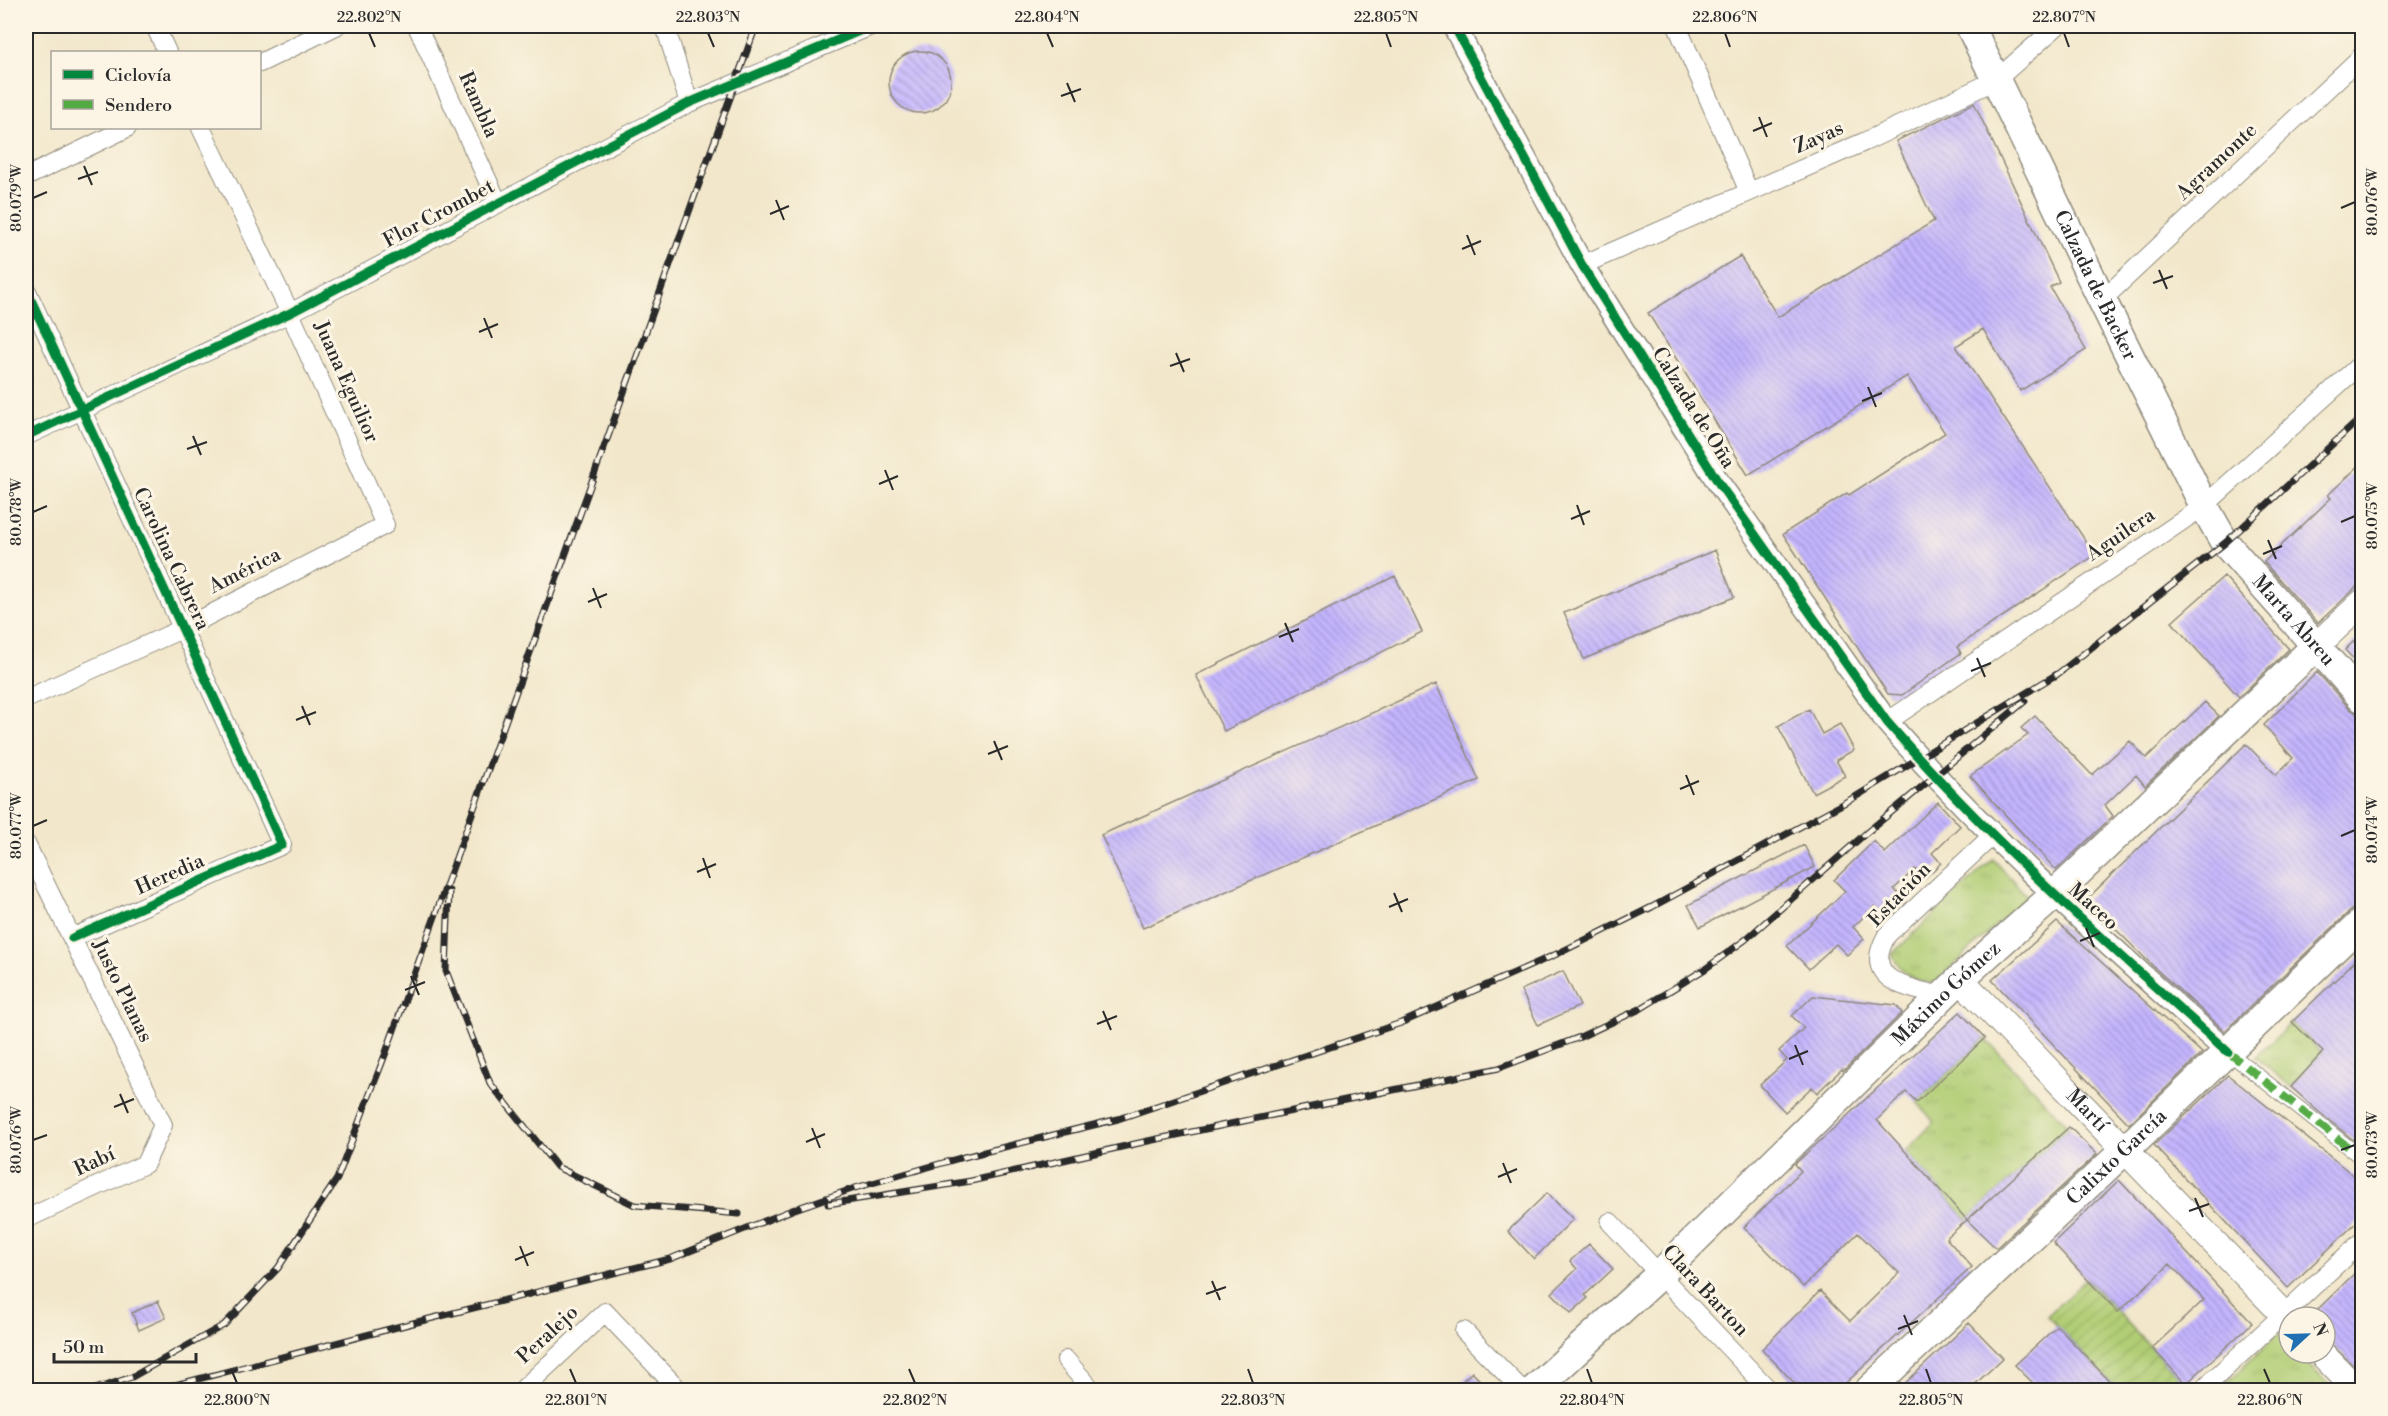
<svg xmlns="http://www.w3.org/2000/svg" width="2388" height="1416" font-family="'Libre Bodoni',serif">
<defs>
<pattern id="grass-tufts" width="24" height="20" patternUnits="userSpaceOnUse" patternTransform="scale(1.5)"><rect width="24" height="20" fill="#b1cd74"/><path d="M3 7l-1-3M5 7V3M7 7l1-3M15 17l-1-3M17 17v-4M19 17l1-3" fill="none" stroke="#98b065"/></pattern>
<pattern id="garden-furrows" width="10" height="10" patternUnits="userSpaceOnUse" patternTransform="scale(1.5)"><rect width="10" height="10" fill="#b1cd74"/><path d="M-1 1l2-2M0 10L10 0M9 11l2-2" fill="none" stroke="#98b065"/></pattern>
<pattern id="building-back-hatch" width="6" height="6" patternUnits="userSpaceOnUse" patternTransform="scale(1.5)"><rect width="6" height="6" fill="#c4b5fe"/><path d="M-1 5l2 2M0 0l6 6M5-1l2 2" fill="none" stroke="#9f93ce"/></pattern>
</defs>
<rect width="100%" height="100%" fill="#fcf5e5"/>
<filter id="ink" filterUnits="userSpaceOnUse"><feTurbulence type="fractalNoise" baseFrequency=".0167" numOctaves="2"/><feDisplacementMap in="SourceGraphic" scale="12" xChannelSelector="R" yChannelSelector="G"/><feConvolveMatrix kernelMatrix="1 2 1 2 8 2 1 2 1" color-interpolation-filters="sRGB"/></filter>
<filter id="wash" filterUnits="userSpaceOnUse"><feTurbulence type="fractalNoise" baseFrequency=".008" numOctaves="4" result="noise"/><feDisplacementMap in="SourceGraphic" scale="24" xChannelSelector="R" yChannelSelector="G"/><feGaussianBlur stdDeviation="1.35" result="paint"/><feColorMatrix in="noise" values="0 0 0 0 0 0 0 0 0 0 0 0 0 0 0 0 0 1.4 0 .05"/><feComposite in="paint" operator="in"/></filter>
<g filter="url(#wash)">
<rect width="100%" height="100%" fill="#f2e7cb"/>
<path fill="url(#grass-tufts)" stroke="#6e7c50" stroke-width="1.5" d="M1993,859L2027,896L1934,984C1911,980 1903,975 1892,954Z
M2292,1022L2322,1053L2291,1087L2256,1057Z
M1985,1038L2069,1127L1967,1220L1906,1151L1934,1122L1917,1102Z
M2279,1333L2289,1344V1353H2298L2334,1390H2219Z"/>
<path fill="url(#garden-furrows)" stroke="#6e7c50" stroke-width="1.5" d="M2086,1279L2186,1384L2180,1390H2118L2047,1316Z"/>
<g id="blocks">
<path fill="url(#building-back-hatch)" d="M889 82a31 31 0 1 1 62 0a31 31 0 1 1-62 0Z
M1974,103L2059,282L2050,287L2086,350L2020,391L1983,329L1956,346L2095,555L1957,647L1961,653L1902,695L1888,694L1783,534L1847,493L1849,495L1945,433L1907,376L1748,475L1648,313L1740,256L1778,317L1934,221L1896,141Z
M2362,463V582L2318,623L2264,562L2331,498L2328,495Z
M1715,550L1734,597L1584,659L1564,613Z
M1395,576L1422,632L1224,731L1196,675Z
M2224,576L2289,649L2239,697L2172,622Z
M2362,633V668L2345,650Z
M2317,672L2350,709L2362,717V905L2351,910L2225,1031L2156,969L2086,900L2246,744L2276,775L2293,758L2264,725Z
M1436,684L1479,780L1143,928L1101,835Z
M2205,702L2219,716L2145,786L2136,775L2105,805L2113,816L2056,870L1970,776L2028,735L2021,728L2035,716L2092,775L2130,741L2146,758Z
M1809,709L1822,734L1840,724L1854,750L1836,760L1845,776L1813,793L1778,726Z
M1938,802L1960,826L1932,853L1941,863L1924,879L1915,869L1894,889L1906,902L1888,919L1875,906L1853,927L1864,939L1847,955L1836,944L1809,969L1787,946L1845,891L1834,880L1874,841L1885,853Z
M1804,845L1815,867L1700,927L1688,905Z
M2057,922L2202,1053L2129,1124L1992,980Z
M2362,954V1147L2319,1112L2291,1087L2323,1052L2292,1022Z
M1563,971L1580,1006L1538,1025L1521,990Z
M1813,996L1896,1005L1902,1013L1843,1071L1842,1069L1817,1093L1812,1087L1785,1112L1760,1085L1787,1060L1779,1051L1804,1028L1792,1016Z
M1960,1012L1985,1038L1917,1102L1906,1092L1877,1120L1967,1220L1946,1238L1972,1267L1838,1390H1801L1762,1349L1820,1291L1850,1321L1899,1273L1858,1233L1803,1287L1744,1227L1801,1171L1795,1164Z
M2228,1075L2362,1182V1217L2288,1288L2154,1145Z
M2069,1127L2097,1154L1996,1248L1967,1220Z
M2119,1180L2252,1323L2186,1384L2152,1348L2204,1300L2170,1264L2118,1312L2053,1243Z
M1547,1193L1573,1219L1534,1259L1508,1231Z
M1589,1244L1613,1269L1585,1295L1588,1298L1571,1313L1552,1293L1577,1269L1570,1261Z
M2362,1266V1374L2325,1338V1317H2310Z
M158,1301L166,1318L139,1330L132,1313Z
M1969,1323L2003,1358L1969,1390H1898Z
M2057,1326L2118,1390H2040L2015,1365Z
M1472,1372L1489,1390H1453Z"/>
</g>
</g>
<g filter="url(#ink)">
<use href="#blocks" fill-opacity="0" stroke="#8e897b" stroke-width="1.5"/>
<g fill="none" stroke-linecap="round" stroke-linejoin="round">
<g stroke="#8e897b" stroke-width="16">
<path id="pedestrian" d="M2228,1052L2362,1158"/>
</g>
<g stroke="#8e897b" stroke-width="20">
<path id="minor" d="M155,26L167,52
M417,26L498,203
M665,26L689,103
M1677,26L1749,192
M260,63L336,26
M26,177L127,128
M1582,265L1864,142L1996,80L2057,26
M26,289L282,845L72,938
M2102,300L2362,56
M26,436L290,313L689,103L871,26
M26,699L184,628L385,525L290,313L201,128
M1887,722L2204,506L2362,363
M26,844L163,1125L145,1164L26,1219
M1943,996C1909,988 1860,982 1887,935L1993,835
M1610,1222L1769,1390
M1464,1331L1522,1390
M1066,1360L1092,1390
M522,1390L605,1312L679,1390
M2202,1390L2362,1241"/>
</g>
<g stroke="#8e897b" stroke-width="25">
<path id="tertiary" d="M1454,26L1582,265L1720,485L1887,722C1991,842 2110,946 2228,1052"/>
</g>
<g stroke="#8e897b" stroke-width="28">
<g id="secondary">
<path d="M2315,647L2362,603"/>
<path id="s1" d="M1960,979L2289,1320"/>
<path d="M2321,1353L2357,1390"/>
</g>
</g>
<g stroke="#8e897b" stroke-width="31">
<g id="primary">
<path id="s2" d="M1970,26L2102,300L2204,506L2225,543L2362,698"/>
<path id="s3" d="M1534,1390L1659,1275L1960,979L2053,896L2315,647"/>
<path id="s4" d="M1869,1390L2126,1149L2362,922"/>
</g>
</g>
<use href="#pedestrian" stroke="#fff" stroke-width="14"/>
<use href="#minor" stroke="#fff" stroke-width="18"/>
<use href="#tertiary" stroke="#fff" stroke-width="22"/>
<use href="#secondary" stroke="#fff" stroke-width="26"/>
<use href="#primary" stroke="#fff" stroke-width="28"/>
<g stroke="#2b2b2b" stroke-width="7">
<path id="rail" d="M2055,676L2225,543L2362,417
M449,891L446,971L490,1083L557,1167L635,1205L739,1214
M828,1204L971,1181L1148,1141L1499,1068L1580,1037L1640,1009L1705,969L1745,940L1865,834L2025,701
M92,1390L132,1377L224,1325L278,1268L337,1179L385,1055L756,26
M156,1390L401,1326L670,1259L792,1210L855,1188L960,1158L1118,1119L1401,1023L1559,953L1652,907L1855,797L2062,671"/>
</g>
<use href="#rail" stroke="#fcf5e5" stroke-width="4.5" stroke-dasharray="14" stroke-linecap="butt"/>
<path stroke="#54ab44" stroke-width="8" stroke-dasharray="15 8" stroke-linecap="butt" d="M2228,1052L2362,1158"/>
<g stroke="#fcf5e5" stroke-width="13">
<path id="cycleway" d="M1454,26L1582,265L1720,485L1887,722C1991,842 2110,946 2228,1052
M26,289L282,845L72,938
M26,436L290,313L689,103L871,26"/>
</g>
<use href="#cycleway" stroke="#00873e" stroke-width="9"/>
</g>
</g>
<path fill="none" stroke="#2b2b2b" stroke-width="2" d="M369,33L375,47M708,33L714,47M1047,33L1053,47M1386,33L1391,47M1725,33L1730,47M2064,33L2069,47M1067,83L1075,102M1061,96L1081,89M1759,117L1767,137M1753,131L1772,123M84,166L92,185M78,179L98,172M33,198L47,192M776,200L784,220M2341,208L2355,202M770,214L789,206M1467,235L1475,255M1462,249L1481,241M2159,270L2167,289M2153,283L2173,276M484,318L492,338M479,332L498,324M1176,353L1184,372M1170,366L1190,359M1868,387L1876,407M1862,401L1882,393M193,436L201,455M187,449L207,442M885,470L893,490M879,484L898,476M1577,505L1584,525M33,512L47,506M1571,519L1590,511M2341,522L2355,516M2268,540L2276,559M2263,554L2282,546M593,588L601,608M588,602L607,594M1285,623L1293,642M1279,637L1299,629M1977,658L1985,677M1971,671L1991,663M302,706L310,725M296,720L316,712M994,741L1002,760M988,754L1008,746M1686,775L1694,795M1680,789L1699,781M33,826L47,820M2341,836L2355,830M703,858L710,878M697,872L716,864M1394,893L1402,912M1389,907L1408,899M2086,928L2094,947M2080,941L2100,933M411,976L419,995M405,990L425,982M1103,1011L1111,1030M1097,1024L1117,1016M1795,1045L1803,1065M1789,1059L1808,1051M120,1094L128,1113M114,1107L134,1099M812,1128L820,1148M33,1140L47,1135M806,1142L825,1134M2341,1150L2355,1145M1503,1163L1511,1183M1498,1177L1517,1169M2195,1198L2203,1217M2189,1211L2209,1204M520,1246L528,1266M515,1260L534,1252M1212,1281L1220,1300M1206,1294L1226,1287M1904,1315L1912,1335M1898,1329L1918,1321M231,1369L237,1383M570,1369L576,1383M909,1369L915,1383M1248,1369L1253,1383M1587,1369L1592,1383M1926,1369L1931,1383M2264,1369L2270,1383"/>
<g text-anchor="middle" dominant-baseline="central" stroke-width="6" stroke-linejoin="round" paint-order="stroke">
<g font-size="20" fill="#2b2b2b" stroke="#fcf5e5">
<text transform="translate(478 105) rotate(66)">Rambla</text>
<text transform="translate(1819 138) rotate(-24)">Zayas</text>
<text transform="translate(2217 162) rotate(-43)">Agramonte</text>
<text transform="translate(439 214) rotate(-28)">Flor Crombet</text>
<text stroke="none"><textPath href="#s2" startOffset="288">Calzada de Backer</textPath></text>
<text transform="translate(346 382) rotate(66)">Juana Eguilior</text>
<text transform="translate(1693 408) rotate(58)">Calzada de Oña</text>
<text transform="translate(2121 535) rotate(-34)">Aguilera</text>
<text transform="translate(171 559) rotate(65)">Carolina Cabrera</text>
<text transform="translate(245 571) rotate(-27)">América</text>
<text stroke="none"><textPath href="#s2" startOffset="680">Marta Abreu</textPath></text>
<text transform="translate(170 875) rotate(-24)">Heredia</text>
<text transform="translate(1900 895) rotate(-46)">Estación</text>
<text transform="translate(2093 907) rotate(42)">Maceo</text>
<text transform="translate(122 991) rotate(64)">Justo Planas</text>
<text stroke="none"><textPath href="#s3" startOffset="572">Máximo Gómez</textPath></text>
<text stroke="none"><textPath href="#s1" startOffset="183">Martí</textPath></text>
<text stroke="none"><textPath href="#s4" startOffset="340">Calixto García</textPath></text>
<text transform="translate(95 1162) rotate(-25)">Rabí</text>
<text transform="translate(1705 1291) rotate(47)">Clara Barton</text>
<text transform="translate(548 1335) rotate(-43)">Peralejo</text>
</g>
</g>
<rect width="2388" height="1416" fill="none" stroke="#fcf5e5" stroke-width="66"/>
<rect x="51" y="51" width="210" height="78" fill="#fcf5e5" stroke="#a8a49b" stroke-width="1.5"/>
<rect x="63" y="70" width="30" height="9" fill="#00873e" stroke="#a8a49b" stroke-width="1.5"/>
<text x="105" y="81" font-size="18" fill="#2b2b2b">Ciclovía</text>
<rect x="63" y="100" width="30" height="9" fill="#54ab44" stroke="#a8a49b" stroke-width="1.5"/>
<text x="105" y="111" font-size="18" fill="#2b2b2b">Sendero</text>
<g transform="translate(2307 1335) rotate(68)"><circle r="28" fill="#fcf5e5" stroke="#a8a49b" stroke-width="1.5"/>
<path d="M0-4.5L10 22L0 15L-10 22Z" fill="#1f6fb2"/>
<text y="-9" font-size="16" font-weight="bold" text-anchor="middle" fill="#2b2b2b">N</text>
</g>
<path d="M54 1353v9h142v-9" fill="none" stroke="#2b2b2b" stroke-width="3"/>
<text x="63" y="1353" font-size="18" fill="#2b2b2b" stroke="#fcf5e5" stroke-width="4.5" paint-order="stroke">50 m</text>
<rect x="33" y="33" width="2322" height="1350" fill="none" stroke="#2b2b2b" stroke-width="2"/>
<g font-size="15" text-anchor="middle" fill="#2b2b2b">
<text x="369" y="22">22.802°N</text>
<text x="708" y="22">22.803°N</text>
<text x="1047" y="22">22.804°N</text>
<text x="1386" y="22">22.805°N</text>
<text x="1725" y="22">22.806°N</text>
<text x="2064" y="22">22.807°N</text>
<text transform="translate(16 198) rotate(-90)" y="5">80.079°W</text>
<text transform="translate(2372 202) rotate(-90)" y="5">80.076°W</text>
<text transform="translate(16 512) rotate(-90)" y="5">80.078°W</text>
<text transform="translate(2372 516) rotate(-90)" y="5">80.075°W</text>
<text transform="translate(16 826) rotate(-90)" y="5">80.077°W</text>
<text transform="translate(2372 830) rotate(-90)" y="5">80.074°W</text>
<text transform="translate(16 1140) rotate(-90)" y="5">80.076°W</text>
<text transform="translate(2372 1145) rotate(-90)" y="5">80.073°W</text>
<text x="237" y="1405">22.800°N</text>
<text x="576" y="1405">22.801°N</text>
<text x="915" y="1405">22.802°N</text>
<text x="1253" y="1405">22.803°N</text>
<text x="1592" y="1405">22.804°N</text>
<text x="1931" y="1405">22.805°N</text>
<text x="2270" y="1405">22.806°N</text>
</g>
</svg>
